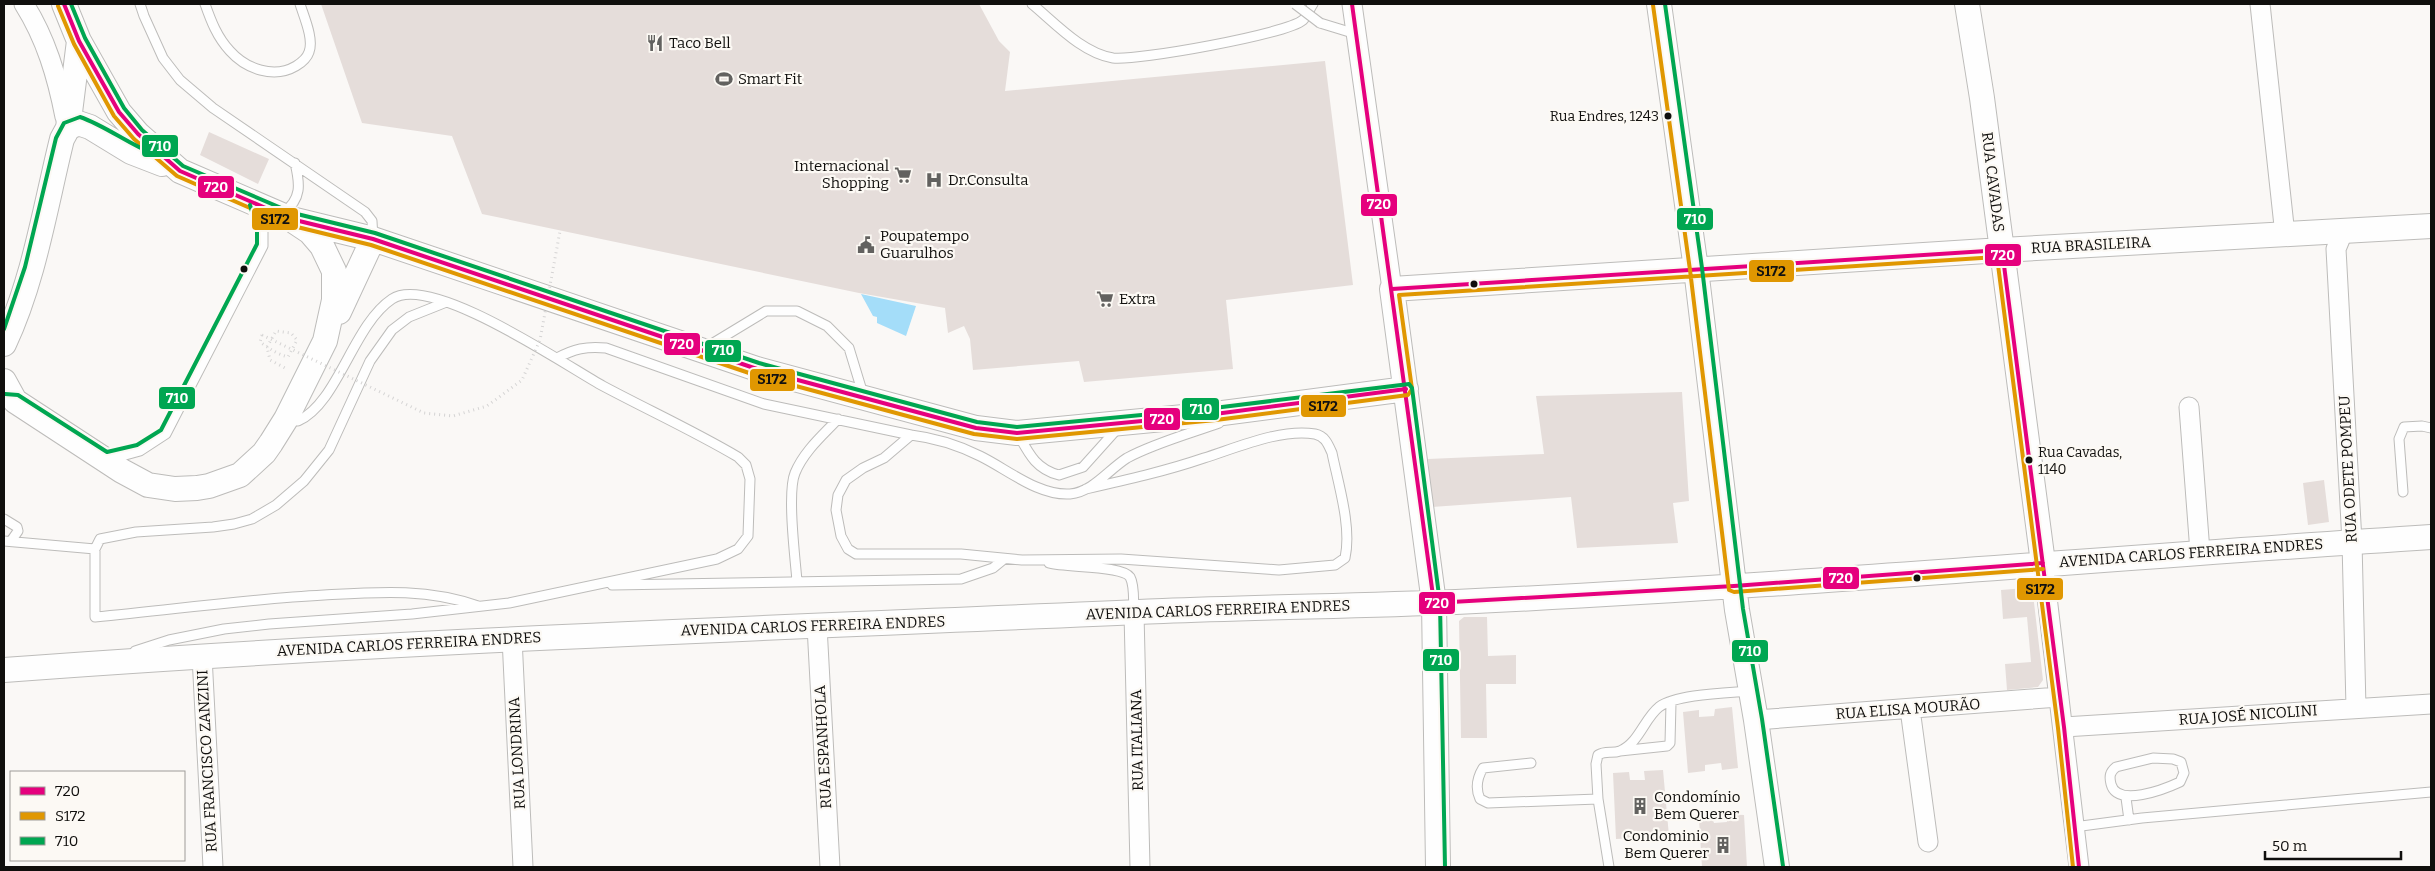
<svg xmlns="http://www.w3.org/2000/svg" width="2435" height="871" font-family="Bitter,serif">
<rect width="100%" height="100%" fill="#faf8f6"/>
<path fill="#a4ddf9" d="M861,294L916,306L906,336L877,323V317L873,316Z"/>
<path fill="#e5ddda" d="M321,4H979L999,41L1010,52L1005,91L1325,61L1353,285L1226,300L1233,369L1084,382L1079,361L973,370L970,339L964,326L948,333L945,308L859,293L482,214L452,136L362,123Z
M209,132L269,159L258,184L200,155Z
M1682,392L1689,501L1673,503L1678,543L1577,548L1571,497L1432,507L1428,459L1544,454L1536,396Z
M2324,480L2329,522L2308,525L2303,483Z
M2025,588L2033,594L2043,680L2038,687L2007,690L2005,664L2031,662L2027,617L2003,619L2001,590Z
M1464,617H1487L1488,656L1516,655V684H1486L1487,738H1461L1459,621Z
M1732,707L1738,768L1722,770L1721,763L1705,765V771L1688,773L1683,712L1699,710V717L1714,716L1715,709Z
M1663,770L1669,836L1647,837L1646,832L1635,833L1636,838L1616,839L1613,773L1629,772L1630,780H1645L1644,771Z
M1726,814L1744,815L1747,867H1702L1699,819L1712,817L1714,823L1727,822Z"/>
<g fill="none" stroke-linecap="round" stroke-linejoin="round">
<g stroke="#bdbcba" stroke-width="11">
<path id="service" d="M140,4L144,16L163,58L180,80L213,108L365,212L372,221L373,239
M205,4C211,21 217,37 230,51C246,69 274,79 296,66C301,63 307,58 309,52C314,39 304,17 300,4
M1032,4C1055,23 1082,53 1113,58C1137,61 1287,34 1303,20C1307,16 1310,8 1313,4
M1320,23L1356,34
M283,213C302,199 300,184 295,163
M444,303L409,317L392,330L370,361L329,450L304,481L276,505L252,519L234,524L213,527L136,532L100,539L95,549V617C171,610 247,599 324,595C377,592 427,588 478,606
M705,348L766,311H797L827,326L849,348L863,394
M557,358C574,349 586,346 606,348L764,404L911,435
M1018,434C1029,454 1036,469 1059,475L1083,467L1118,428
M111,459L140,451L166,434L263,246V228L257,208
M1086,489C1126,480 1166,471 1204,458C1236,448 1281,428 1315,434C1325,436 1328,444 1332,453C1338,483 1352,527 1345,558L1335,565L1279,570L1121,559L1022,560L961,554H856L848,549L841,536L836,510L838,495L846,480L863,468L884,458L911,435C936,438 958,445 980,456C1007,469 1038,496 1070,494C1093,492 1108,470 1127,458C1152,444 1191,433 1219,423
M2403,492L2399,439L2404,427L2422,426L2431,428
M4,519L17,527L18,531L11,541
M4,541L95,549
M1049,563C1066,568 1122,565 1130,577C1135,586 1133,602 1134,612
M797,581C795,557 787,492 795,473C804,451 823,435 838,419
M612,585L961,579L993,568L1004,559
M135,651L169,640L224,629L269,624L412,614L509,603L717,559L738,549L748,536L750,479L746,465L738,457C694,431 648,410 603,386C565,365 431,273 392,299C353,325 338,403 298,421L288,419
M1620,751L1667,746L1670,743L1671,703
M2153,758L2173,759L2181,762L2184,773L2180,782C2165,789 2117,808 2111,784C2109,776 2110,772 2116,767Z
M1531,763L1483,768C1477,778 1475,788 1480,799L1488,803L1598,799L1596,764L1598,755C1606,750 1612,754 1620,751C1639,743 1644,719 1659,707C1677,694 1727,693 1750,691
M2126,798L2129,820
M1598,799L1609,867
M2074,827L2142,818L2431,792"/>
</g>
<g stroke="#bdbcba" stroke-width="21">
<path id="minor" d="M24,4C46,39 57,76 65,117
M1352,4L1392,289
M2260,4L2285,235
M2343,232L2336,249L2352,542L2356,708
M2189,407L2200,552
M2043,563L2079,867
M1134,613L1140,867
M817,626L830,867
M512,638L523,867
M202,656L213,867
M1910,709L1928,842
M1756,720L2059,697
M2064,727L2431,704"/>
</g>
<g stroke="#bdbcba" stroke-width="26">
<path id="tertiary" d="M64,4L79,41L119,112L138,134L180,171L291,219L373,239L757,369L976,428L1017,433L1215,414L1406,389
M1659,4L1696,269L1737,610L1756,720L1777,867
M1967,4L1982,98L2043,563
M68,128L79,41
M339,312L373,239
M4,344C34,280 45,208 62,139L68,128L78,123L90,127L131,152L162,164
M4,381L15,401L122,471L148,485L175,489L197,488L209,486L240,475L264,453L271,443L286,419L325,341L334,300V271L322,246L310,232L295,222
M4,670C390,641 776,628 1163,611C1261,607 1358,606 1456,602C1781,587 2106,558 2431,537
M1438,867L1434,603L1392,289L2002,250L2431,226"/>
</g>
<path stroke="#d5d4d4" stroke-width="3" stroke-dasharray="1 4" stroke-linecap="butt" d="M262,335L260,342C270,349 277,354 288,357L297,340L291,333L276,331L267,347L270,360L287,369"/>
<use href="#service" stroke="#fefefe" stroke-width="9"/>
<use href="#minor" stroke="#fefefe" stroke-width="19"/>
<use href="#tertiary" stroke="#fefefe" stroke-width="24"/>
<g stroke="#bdbcba" stroke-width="11" stroke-linecap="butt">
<path id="service-bridge" d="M1295,4L1320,23"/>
</g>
<path stroke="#d5d4d4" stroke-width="3" stroke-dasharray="1 4" stroke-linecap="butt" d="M262,335L424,413L453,416L487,406L522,380L540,340L560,231"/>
<use href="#service-bridge" stroke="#fefefe" stroke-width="9"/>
<g stroke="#fcf9f4" stroke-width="8">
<path id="bus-1" d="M64,4L79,41L119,112L138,134L180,171L291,219L373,239L757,369L976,428L1017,433L1215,414L1406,389
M1352,4L1434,603L1734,586L2043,563
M1392,289L2002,250L2064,727L2079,867"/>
</g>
<g stroke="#fcf9f4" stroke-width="8">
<path id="bus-2" d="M1653,5L1690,270L1729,590L1734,592L2043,569
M58,6L74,44L114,116L134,139L177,176L289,225L371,245L755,375L974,434L1017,439L1216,420L1408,395L1412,389L1399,295L1997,257L2058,728L2073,867"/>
</g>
<g stroke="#fcf9f4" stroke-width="8">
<path id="bus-3" d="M71,4L85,38L124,108L142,130L183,166L293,213L375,233L759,363L977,422L1017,427L1214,408L1409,384L1412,388L1440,603L1445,867
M1665,4L1702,268L1743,609L1762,719L1783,866
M4,329L25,267L56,138L64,123L80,117C106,126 128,144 154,154
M5,394L18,395L107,452L137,445L161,430L257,244V229L250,205"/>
</g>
<use href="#bus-1" stroke="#e5007d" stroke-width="4"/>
<use href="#bus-2" stroke="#e09701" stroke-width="4"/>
<use href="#bus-3" stroke="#00a651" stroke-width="4"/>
</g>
<defs>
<g id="restaurant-bare" transform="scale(1.35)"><path d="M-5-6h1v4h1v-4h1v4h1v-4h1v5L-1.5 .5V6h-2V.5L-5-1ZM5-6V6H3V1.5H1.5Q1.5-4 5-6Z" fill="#62615f" stroke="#fcf9f4" stroke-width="2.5" paint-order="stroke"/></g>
<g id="stadium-bare" transform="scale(1.35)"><path d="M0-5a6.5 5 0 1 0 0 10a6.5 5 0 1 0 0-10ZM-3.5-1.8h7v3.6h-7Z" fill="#62615f" stroke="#fcf9f4" stroke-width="2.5" paint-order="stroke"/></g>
<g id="supermarket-bare" transform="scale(1.35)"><path d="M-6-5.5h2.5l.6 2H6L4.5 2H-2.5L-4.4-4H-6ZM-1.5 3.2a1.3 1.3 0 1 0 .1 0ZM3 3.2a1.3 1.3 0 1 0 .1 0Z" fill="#62615f" stroke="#fcf9f4" stroke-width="2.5" paint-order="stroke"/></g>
<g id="hospital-bare" transform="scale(1.35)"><path d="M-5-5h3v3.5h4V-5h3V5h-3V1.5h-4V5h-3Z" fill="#62615f" stroke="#fcf9f4" stroke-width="2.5" paint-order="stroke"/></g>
<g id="civic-bare" transform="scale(1.35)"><path d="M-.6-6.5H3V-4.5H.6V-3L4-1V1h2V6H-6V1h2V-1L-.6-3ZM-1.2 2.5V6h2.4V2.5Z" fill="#62615f" stroke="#fcf9f4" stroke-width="2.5" paint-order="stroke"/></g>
<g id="building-bare" transform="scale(1.35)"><path d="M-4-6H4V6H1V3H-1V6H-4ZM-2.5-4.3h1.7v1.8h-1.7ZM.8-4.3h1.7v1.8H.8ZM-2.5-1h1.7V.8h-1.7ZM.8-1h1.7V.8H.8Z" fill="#62615f" stroke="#fcf9f4" stroke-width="2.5" paint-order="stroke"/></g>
</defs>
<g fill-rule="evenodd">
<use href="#restaurant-bare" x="655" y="43"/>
<use href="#stadium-bare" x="724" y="79"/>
<use href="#supermarket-bare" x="903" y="175"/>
<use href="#hospital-bare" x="934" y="180"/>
<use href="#civic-bare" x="866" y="245"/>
<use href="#supermarket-bare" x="1105" y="299"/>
<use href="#building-bare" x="1640" y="806"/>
<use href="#building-bare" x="1723" y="845"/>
</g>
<g fill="#100f0d" stroke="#fcf9f4" stroke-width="2">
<circle cx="1668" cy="116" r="4.5"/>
<circle cx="244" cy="269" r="4.5"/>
<circle cx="1474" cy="284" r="4.5"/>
<circle cx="2029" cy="460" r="4.5"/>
<circle cx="1917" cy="578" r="4.5"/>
</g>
<g text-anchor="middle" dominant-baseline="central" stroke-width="4.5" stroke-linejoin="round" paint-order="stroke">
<g font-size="14" fill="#100f0d" stroke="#fcf9f4" text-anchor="end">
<text x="1659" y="116">Rua Endres, 1243</text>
<text x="2038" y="452" text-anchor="start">Rua Cavadas,<tspan x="2038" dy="17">1140</tspan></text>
</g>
<g font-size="15" fill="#100f0d" stroke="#fcf9f4" text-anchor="start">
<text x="669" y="43">Taco Bell</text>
<text x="738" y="79">Smart Fit</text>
<text x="889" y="166" text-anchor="end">Internacional<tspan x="889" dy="17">Shopping</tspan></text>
<text x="948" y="180">Dr.Consulta</text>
<text x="880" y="236">Poupatempo<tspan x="880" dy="17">Guarulhos</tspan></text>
<text x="1119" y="299">Extra</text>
<text x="1654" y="797">Condomínio<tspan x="1654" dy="17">Bem Querer</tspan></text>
<text x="1709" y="836" text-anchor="end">Condominio<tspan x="1709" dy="17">Bem Querer</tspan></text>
</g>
<g font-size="15" fill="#100f0d" stroke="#fcf9f4">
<text transform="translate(1993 182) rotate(83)">RUA CAVADAS</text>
<text transform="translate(2091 245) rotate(-3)">RUA BRASILEIRA</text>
<text transform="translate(2348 469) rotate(-93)">RUA ODETE POMPEU</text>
<text transform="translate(2191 553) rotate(-4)">AVENIDA CARLOS FERREIRA ENDRES</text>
<text transform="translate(1218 610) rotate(-2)">AVENIDA CARLOS FERREIRA ENDRES</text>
<text transform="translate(813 626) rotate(-2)">AVENIDA CARLOS FERREIRA ENDRES</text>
<text transform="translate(409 644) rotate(-3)">AVENIDA CARLOS FERREIRA ENDRES</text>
<text transform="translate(1908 709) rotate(-4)">RUA ELISA MOURÃO</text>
<text transform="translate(2248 715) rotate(-4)">RUA JOSÉ NICOLINI</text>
<text transform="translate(1137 740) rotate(-91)">RUA ITALIANA</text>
<text transform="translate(823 747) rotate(-93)">RUA ESPANHOLA</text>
<text transform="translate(517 753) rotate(-93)">RUA LONDRINA</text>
<text transform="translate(207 761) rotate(-93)">RUA FRANCISCO ZANZINI</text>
</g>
</g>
<g stroke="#fcf9f4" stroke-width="2">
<rect x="141" y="134" width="38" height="24" rx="5" fill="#00a651"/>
<rect x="197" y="175" width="38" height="24" rx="5" fill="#e5007d"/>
<rect x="1360" y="193" width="38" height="24" rx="5" fill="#e5007d"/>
<rect x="251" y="207" width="48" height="24" rx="5" fill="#e09701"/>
<rect x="1676" y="207" width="38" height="24" rx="5" fill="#00a651"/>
<rect x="1984" y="243" width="38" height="24" rx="5" fill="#e5007d"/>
<rect x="1748" y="259" width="47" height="24" rx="5" fill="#e09701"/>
<rect x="663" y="332" width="38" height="24" rx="5" fill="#e5007d"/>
<rect x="704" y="339" width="38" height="24" rx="5" fill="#00a651"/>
<rect x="749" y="368" width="47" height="24" rx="5" fill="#e09701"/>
<rect x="158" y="386" width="38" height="24" rx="5" fill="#00a651"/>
<rect x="1300" y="394" width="47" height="24" rx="5" fill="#e09701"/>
<rect x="1181" y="397" width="39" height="24" rx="5" fill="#00a651"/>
<rect x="1143" y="407" width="38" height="24" rx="5" fill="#e5007d"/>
<rect x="1822" y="566" width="38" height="24" rx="5" fill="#e5007d"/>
<rect x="2016" y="577" width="48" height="24" rx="5" fill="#e09701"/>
<rect x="1418" y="591" width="38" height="24" rx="5" fill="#e5007d"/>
<rect x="1731" y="639" width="38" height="24" rx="5" fill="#00a651"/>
<rect x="1422" y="648" width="38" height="24" rx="5" fill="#00a651"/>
</g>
<g font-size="14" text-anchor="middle" font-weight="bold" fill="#fff">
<text x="160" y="151">710</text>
<text x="216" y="192">720</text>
<text x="1379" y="209">720</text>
<text x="1695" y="224">710</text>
<text x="2003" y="260">720</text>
<text x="682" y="349">720</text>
<text x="723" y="355">710</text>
<text x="177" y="403">710</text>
<text x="1201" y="414">710</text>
<text x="1162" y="424">720</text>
<text x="1841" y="583">720</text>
<text x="1437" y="608">720</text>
<text x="1750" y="656">710</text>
<text x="1441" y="665">710</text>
</g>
<g font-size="14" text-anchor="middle" font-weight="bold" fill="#111">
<text x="275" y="224">S172</text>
<text x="1771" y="276">S172</text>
<text x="772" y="384">S172</text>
<text x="1323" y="411">S172</text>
<text x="2040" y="594">S172</text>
</g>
<rect width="2435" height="871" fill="none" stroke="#100f0d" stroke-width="10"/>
<rect x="10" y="771" width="175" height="90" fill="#fcf9f4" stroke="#9e9b98"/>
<rect x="20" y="787" width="25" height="8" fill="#e5007d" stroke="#9e9b98"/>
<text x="55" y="796" font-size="15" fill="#100f0d">720</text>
<rect x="20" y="812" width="25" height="8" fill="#e09701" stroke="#9e9b98"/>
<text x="55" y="821" font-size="15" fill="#100f0d">S172</text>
<rect x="20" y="837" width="25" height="8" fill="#00a651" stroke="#9e9b98"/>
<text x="55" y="846" font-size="15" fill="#100f0d">710</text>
<path d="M2265 851v8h136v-8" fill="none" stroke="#100f0d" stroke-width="2.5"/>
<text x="2272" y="851" font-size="15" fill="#100f0d" stroke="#fcf9f4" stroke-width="4" paint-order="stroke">50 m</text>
</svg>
